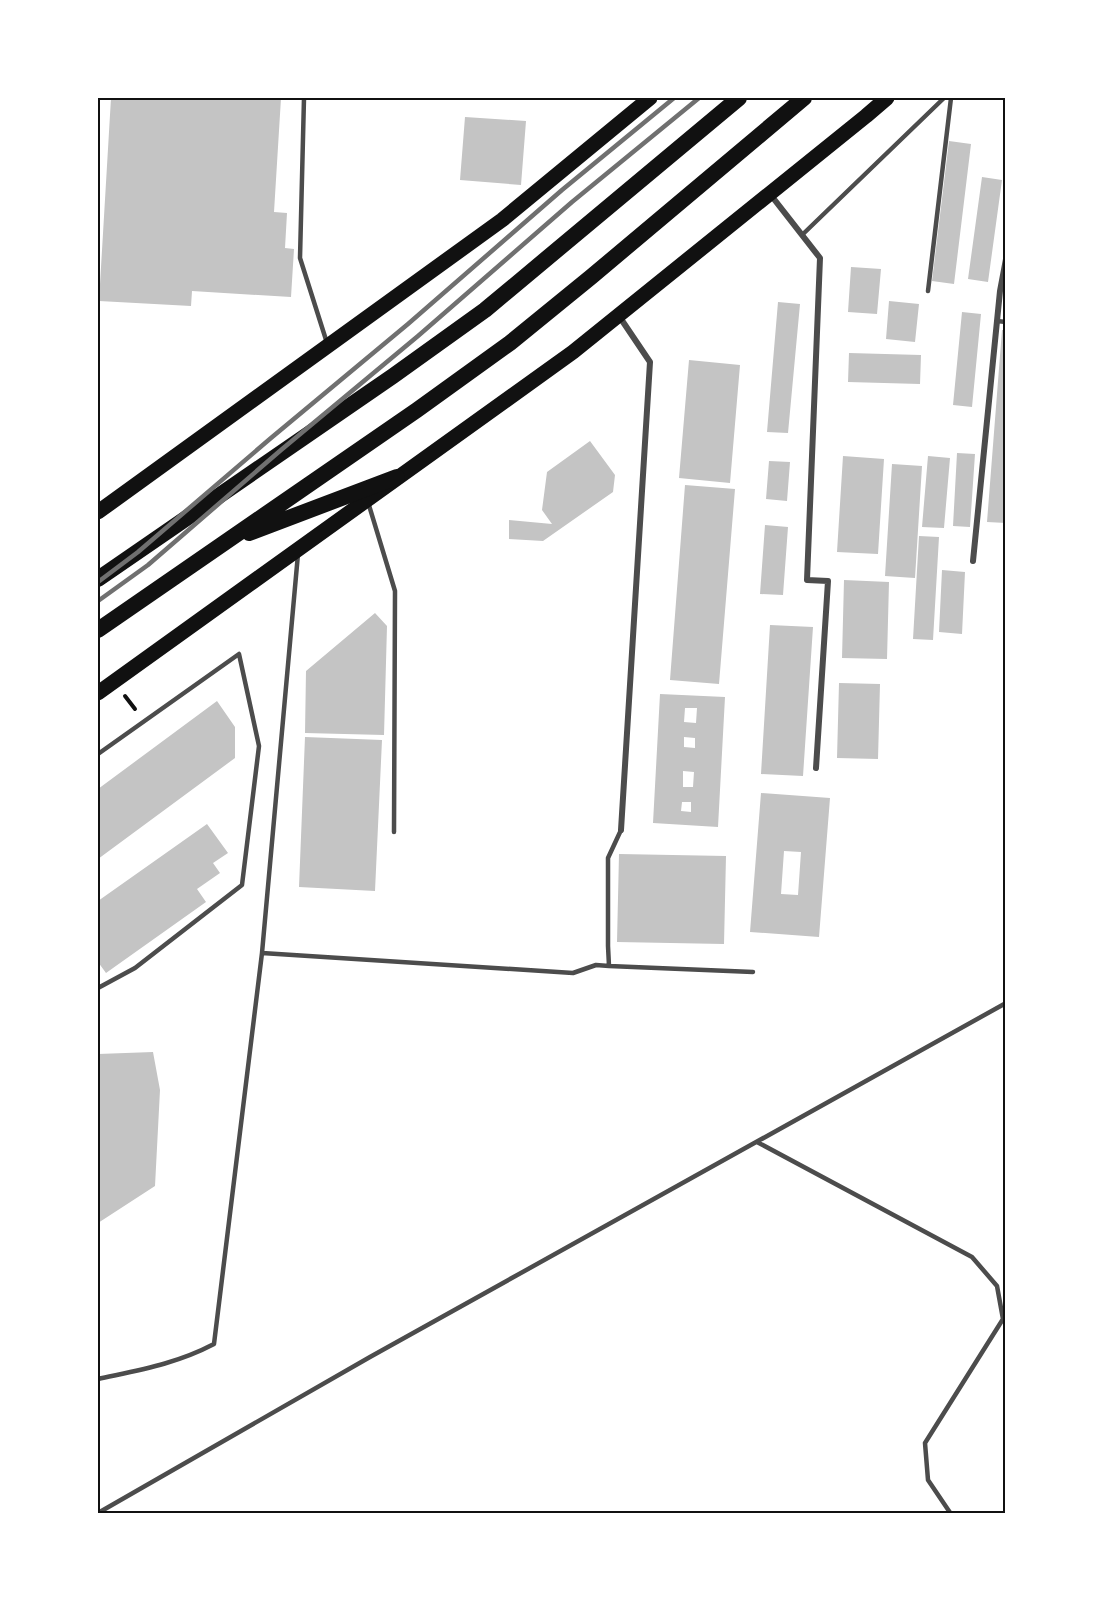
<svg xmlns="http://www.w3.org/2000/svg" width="1103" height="1611" font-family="'Titillium Web',sans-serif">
<rect width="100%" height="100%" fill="#fff"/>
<path fill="#c4c4c4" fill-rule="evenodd" d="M111,98H281L274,212L287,213L285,248L294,249L291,297L192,291L191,306L99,301Z
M465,117L526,121L521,185L460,180Z
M949,141L971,144L954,284L932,281Z
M982,177L1002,180L988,282L968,279Z
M851,267L881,269L877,314L848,312Z
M889,301L919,304L915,342L886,339Z
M778,302L800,304L788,433L767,432Z
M962,312L981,314L972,407L953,405Z
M1002,330H1006V523L987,522Z
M849,353L921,355L920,384L848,382Z
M689,360L740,365L730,483L679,478Z
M590,441L615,475L613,492L543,541L509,539V520L552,524L542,510L547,472Z
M957,453L975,454L970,527L953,526Z
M843,456L884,459L878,554L837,552Z
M928,456L950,458L944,528L922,527Z
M769,461L790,462L787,501L766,499Z
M892,464L922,466L915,578L885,576Z
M685,485L735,489L719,684L670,680Z
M765,525L788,527L783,595L760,594Z
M919,536L939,537L933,640L913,639Z
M942,570L965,572L962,634L939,632Z
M844,580L889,582L887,659L842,658Z
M375,613L387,626L384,735L305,733L306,671Z
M770,625L813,627L803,776L761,774Z
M839,683L880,684L878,759L837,758Z
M660,694L725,697L718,827L653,823ZM685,708H697L696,723L684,722ZM684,737L695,738V748L684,747ZM683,771L694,772L693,787H683ZM682,802H691V812L681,811Z
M217,701L235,727V758L98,859V789Z
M305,737L382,740L375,891L299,887Z
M761,793L830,798L819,937L750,932ZM784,851L801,852L798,895L781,894Z
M207,824L228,853L213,863L220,873L197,889L206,902L106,973L98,962V901Z
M619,854L726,856L724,944L617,942Z
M153,1052L160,1090L155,1186L98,1223V1054Z"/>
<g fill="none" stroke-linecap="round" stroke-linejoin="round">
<path stroke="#111" stroke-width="4" d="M125,696L135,709"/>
<path stroke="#4c4c4c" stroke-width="4.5" d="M304,98L300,258L327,343
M802,235L944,98
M928,291L951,98
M997,321L1006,322
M368,502L395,591L394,832
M98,754L239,654L259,746L242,885L135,968L98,988
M621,830L608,858V946L609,966L753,972
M262,953L573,973L596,965L609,966
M757,1142L972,1257L997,1286L1003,1319L925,1443L928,1480L951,1514
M98,1379C139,1370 176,1364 214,1344L262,953L298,554
M98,1513L370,1357L1006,1003"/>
<path stroke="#4c4c4c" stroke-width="6" d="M770,194L820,258L807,580L828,581L816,768
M619,316L650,362L621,830
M973,561L1000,291L1006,259"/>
<path stroke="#111" stroke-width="15" d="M98,512L502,220L650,98
M98,693L573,352L866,116L887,98"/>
<path stroke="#111" stroke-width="16" d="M249,533L397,477
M98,579L393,376L485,310L739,98
M98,630L417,410L510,343L591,277L804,98"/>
<path stroke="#707070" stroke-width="4.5" d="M98,582L138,552L271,438L408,324L562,190L674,98
M98,601L148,565L281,450L418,336L572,202L699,98"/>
</g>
<rect width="1103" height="1611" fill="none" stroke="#ffffff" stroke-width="198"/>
<rect x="99" y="99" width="905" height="1413" fill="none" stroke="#111" stroke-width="2"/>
</svg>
